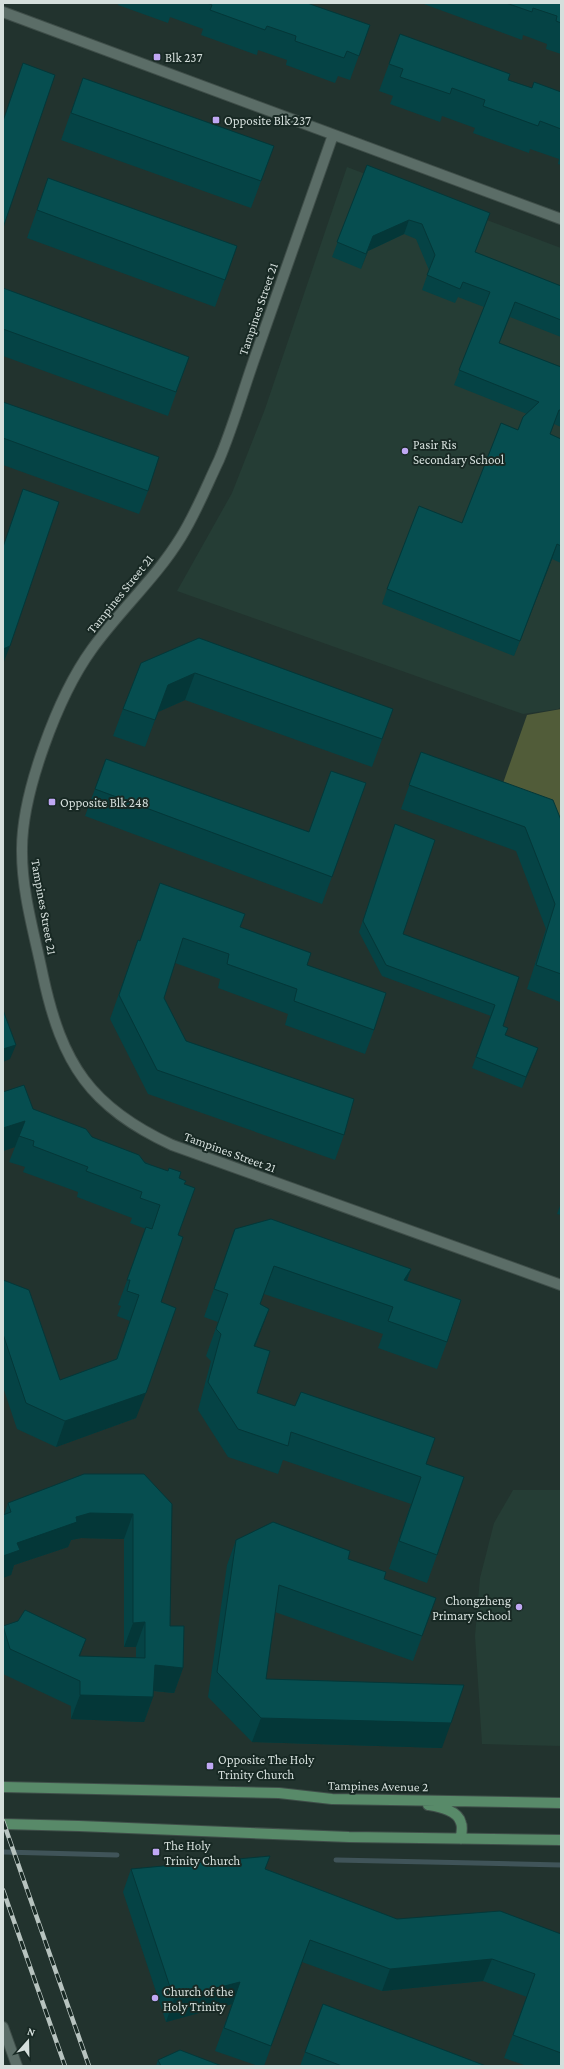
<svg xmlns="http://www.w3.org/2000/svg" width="564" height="2069" font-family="'Crimson Pro',serif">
<rect width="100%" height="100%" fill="#22332e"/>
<path fill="#253d35" d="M347,167L561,248V707L558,709L523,714L177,591L232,493L265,409Z
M513,1490H561V1746L482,1744L475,1636L480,1578L494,1523Z"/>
<path fill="#515c39" d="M561,709V853L495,806L527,715Z"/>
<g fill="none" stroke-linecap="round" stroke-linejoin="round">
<path stroke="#405459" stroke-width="5" d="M3,1852L117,1855
M336,1860L561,1865"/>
<g stroke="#3f4e49" stroke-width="12">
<path id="minor" d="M3,12L561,219
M333,135C307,209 281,283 255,357C243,391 233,427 219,460C207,485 196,513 181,537C156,578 120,610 92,649C58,696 21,794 22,852C22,894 35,936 43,976C62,1064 90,1107 172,1145L561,1285
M3,2027L17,2066"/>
</g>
<g stroke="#3f4e49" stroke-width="12">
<path id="secondary" d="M3,1787L279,1793L332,1799L561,1803
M428,1805C439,1807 458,1810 461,1823C463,1827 461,1834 461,1839
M3,1824L79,1826L349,1837L561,1840"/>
</g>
<use href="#minor" stroke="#5b6d67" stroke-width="10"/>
<use href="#secondary" stroke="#588a69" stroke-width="10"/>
<g stroke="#b7c3bf" stroke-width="4.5">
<path id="rail" d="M3,1821L89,2066
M3,1890L65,2066"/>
</g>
<use href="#rail" stroke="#182924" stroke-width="3" stroke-dasharray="9" stroke-linecap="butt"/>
</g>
<path fill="#054345" d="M119,3H307L370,25L350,80L338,76L335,83L286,65L287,60L258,50L257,55L201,35L203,29L170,17L168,23L118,5Z
M421,3H561V54L546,49L547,44L523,35L522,40Z
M400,34L508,80L532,88L561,92V165L558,164L559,159L530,149L529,153L473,133L475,128L442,116L440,122L390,104L393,96L379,91Z
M83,78L274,146L251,208L61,140Z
M367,165L485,228L475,252L561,286V337L510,317L499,343L561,367V427L554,424L550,434L561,439V563L552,559L514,656L382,604L387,589L462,523L527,414L454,385L484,307L458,297L455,303L422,290L429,270L416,239L404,234L368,251L361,269L332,257Z
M48,178L237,246L215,307L27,238Z
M3,288L189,357L168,416L3,356Z
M3,402L148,491L139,514L3,465Z
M141,663L393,709L372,767L185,700L158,712L145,747L113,736L123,709Z
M421,752L561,820V1000L560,1002L527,989L546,929L516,851L401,809Z
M106,759L309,832L366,783L322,904L85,816Z
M391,836L403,934L519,977L503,1026L505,1035L538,1048L522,1088L472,1068L491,1016L382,976L359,932Z
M240,927L307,965L374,1030L365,1054L285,1025L288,1014L218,988L220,979L175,963L164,998L186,1041L344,1135L335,1160L148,1094L110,1019L138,940L140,941Z
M33,1109L179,1178L184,1184L178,1235L161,1302L136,1418L56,1447L17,1429L3,1387V1280L60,1380L116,1359L130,1321L117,1316L121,1306L118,1305L146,1229L130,1223L132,1218L77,1197L78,1192L23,1172L25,1167L9,1162L15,1147L3,1151Z
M561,1203V1215L557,1214Z
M235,1229L411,1269L407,1281L447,1342L437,1369L378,1348L383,1334L264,1294L260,1304L259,1336L255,1346L257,1393L426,1464L437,1555L427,1583L389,1569L411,1504L283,1460L278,1474L228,1457L198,1410L211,1361L206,1356L218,1322L204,1317Z
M144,1474L170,1626L183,1668L174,1693L153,1691V1697L144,1722L71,1719V1706L3,1674V1626L80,1656L136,1658V1647H124V1539L81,1538L71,1540L68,1547L14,1565L11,1575L4,1515L8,1503Z
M236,1540L348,1559L384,1579L436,1598L413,1661L275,1612L266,1679L442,1748L252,1742L208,1697L227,1565Z
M131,1869H266L397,1919L561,1934V2066H527L504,2058L527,1997L483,1981L382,1991L302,1962L264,2066H258L215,2051L232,2004L166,2022L123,1892Z
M323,2004L486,2066H300Z
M158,2060L222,2066H156Z"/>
<path fill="#043738" d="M409,220L404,234L368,251L361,269L373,236Z
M557,544L552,559L514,656L520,641Z
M10,646L3,664V649Z
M195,673L185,700L158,712L145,747L168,685Z
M16,1045L10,1059L3,1062V1049Z
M538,1048L534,1059L522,1088L526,1077Z
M25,1121L15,1147L3,1151V1128Z
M411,1269L401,1296L404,1280Z
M269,1309L259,1336L244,1373L254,1346Z
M146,1393L136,1418L56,1447L65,1421Z
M90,1513L133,1514L124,1539L81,1538L71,1540L68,1547L14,1565L11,1575L3,1578V1556L17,1543L76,1517Z
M145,1622L136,1647H124L133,1623Z
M86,1639L77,1664L79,1656Z
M155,1665L183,1668L174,1693L146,1690Z
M80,1695L153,1697L144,1722L71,1719Z
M261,1718L451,1723L442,1748L252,1742Z
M492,1959L483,1981L382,1991L390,1969Z
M240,1982L232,2004L166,2022L174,1999Z"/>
<path fill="#064e50" stroke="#043738" d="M207,3H307L370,25L359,56L347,51L344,58L295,41L296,36L267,26L265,30L210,10L212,5Z
M506,3H561V23L556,21L557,16L533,8L532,12Z
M400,34L510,74L508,80L532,88L534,82L561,92V129L540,121L538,126L483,106L485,100L452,88L450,94L400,77L403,69L389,64Z
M23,63L55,75L3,228V121Z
M83,78L274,146L261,181L71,113Z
M367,165L490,213L475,252L561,286V320L515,302L499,343L561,367V410H559L550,434L561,439V546L557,544L520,641L387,589L419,506L462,523L501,423L518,430L523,417L539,402L459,370L490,292L463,282L460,289L427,275L435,255L422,224L409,220L373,236L366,254L337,242Z
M48,178L237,246L225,280L37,210Z
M3,288L189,357L176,392L3,329Z
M3,402L159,457L148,491L3,438Z
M23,489L59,502L10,646L3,649V547Z
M199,638L393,709L382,739L195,673L168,685L155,720L123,709L141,663Z
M421,752L553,800L561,820V974L536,965L555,904L525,827L409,785Z
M106,759L309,832L331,771L366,783L332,877L95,789Z
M395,824L435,840L403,934L519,977L503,1026L508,1028L505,1035L538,1048L526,1077L476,1057L495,1005L386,965L363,921Z
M160,883L245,914L240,927L311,953L307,965L386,993L374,1030L294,1001L297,989L227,964L229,954L183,938L164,998L186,1041L354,1099L344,1135L157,1070L119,995L138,940L140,941Z
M3,1010L16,1045L3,1049Z
M24,1085L33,1109L86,1129L92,1137L139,1155L145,1163L168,1171L169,1168L181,1172L179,1178L186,1181L184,1184L195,1188L178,1235L183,1237L161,1302L176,1308L146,1393L65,1421L26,1403L3,1334V1280L29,1290L60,1380L117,1359L139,1295L127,1291L130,1280H127L146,1227L152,1229L160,1205L140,1198L142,1192L86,1171L88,1167L33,1146L34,1141L19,1136L25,1121L3,1128V1092Z
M271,1219L411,1269L404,1280L461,1300L447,1342L388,1321L393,1307L274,1266L260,1304L269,1309L254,1346L270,1351L257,1393L295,1406L301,1392L435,1438L426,1464L464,1477L437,1555L399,1541L421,1477L291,1432L288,1446L238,1429L208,1382L221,1334L216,1329L228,1294L214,1289L235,1229Z
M84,1474H144L172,1504L170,1626H184L183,1668L155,1665L153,1697L80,1695V1681L10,1649L3,1626L18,1621L25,1610L86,1639L79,1656L145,1658V1622L133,1623V1514L90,1513L76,1517L77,1522L17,1543L20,1550L3,1556V1515L11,1512L8,1503Z
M273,1522L350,1551L348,1559L386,1572L384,1579L436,1598L422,1636L279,1585L266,1679L464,1685L451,1723L261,1718L217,1672L236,1540Z
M270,1856L265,1869L397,1919L500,1911L561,1934V2053L513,2035L535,1974L492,1959L390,1969L310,1940L271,2046L224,2028L240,1982L174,1999L131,1869Z
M323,2004L486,2066H342L305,2052Z
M180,2050L222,2066H161L158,2060Z"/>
<g fill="#c0a8f4" stroke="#182924" stroke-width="1.5">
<rect x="153" y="53" width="8" height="8" rx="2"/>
<rect x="212" y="116" width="8" height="8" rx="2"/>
<circle cx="405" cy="451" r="4"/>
<rect x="48" y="798" width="8" height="8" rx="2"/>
<circle cx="519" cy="1607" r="4"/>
<rect x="206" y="1762" width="8" height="8" rx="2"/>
<rect x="152" y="1848" width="8" height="8" rx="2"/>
<circle cx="155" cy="1998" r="4"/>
</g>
<g text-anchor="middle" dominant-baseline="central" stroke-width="4" stroke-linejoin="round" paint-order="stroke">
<g font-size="13" fill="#d5dfdc" stroke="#182924" text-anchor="start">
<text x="165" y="57">Blk 237</text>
<text x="224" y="120">Opposite Blk 237</text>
<text x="413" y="444">Pasir Ris<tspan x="413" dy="15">Secondary School</tspan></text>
<text x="60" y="802">Opposite Blk 248</text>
<text x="511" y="1600" text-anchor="end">Chongzheng<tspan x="511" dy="15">Primary School</tspan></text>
<text x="218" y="1759">Opposite The Holy<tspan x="218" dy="15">Trinity Church</tspan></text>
<text x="164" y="1845">The Holy<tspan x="164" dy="15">Trinity Church</tspan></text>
<text x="163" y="1991">Church of the<tspan x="163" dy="15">Holy Trinity</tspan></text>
</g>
<g font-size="13" fill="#d5dfdc" stroke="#182924">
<text transform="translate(258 309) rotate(-71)">Tampines Street 21</text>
<text transform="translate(120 594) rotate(-51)">Tampines Street 21</text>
<text transform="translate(44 907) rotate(80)">Tampines Street 21</text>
<text transform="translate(230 1152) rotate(20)">Tampines Street 21</text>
<text transform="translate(378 1786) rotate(1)">Tampines Avenue 2</text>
</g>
</g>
<rect width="564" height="2069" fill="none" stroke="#d5dfdc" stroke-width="8"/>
<g transform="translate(28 2041) rotate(20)" stroke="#182924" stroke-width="3" paint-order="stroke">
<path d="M0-3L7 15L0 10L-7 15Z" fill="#d5dfdc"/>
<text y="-6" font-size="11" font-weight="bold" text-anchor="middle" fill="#d5dfdc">N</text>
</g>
</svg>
